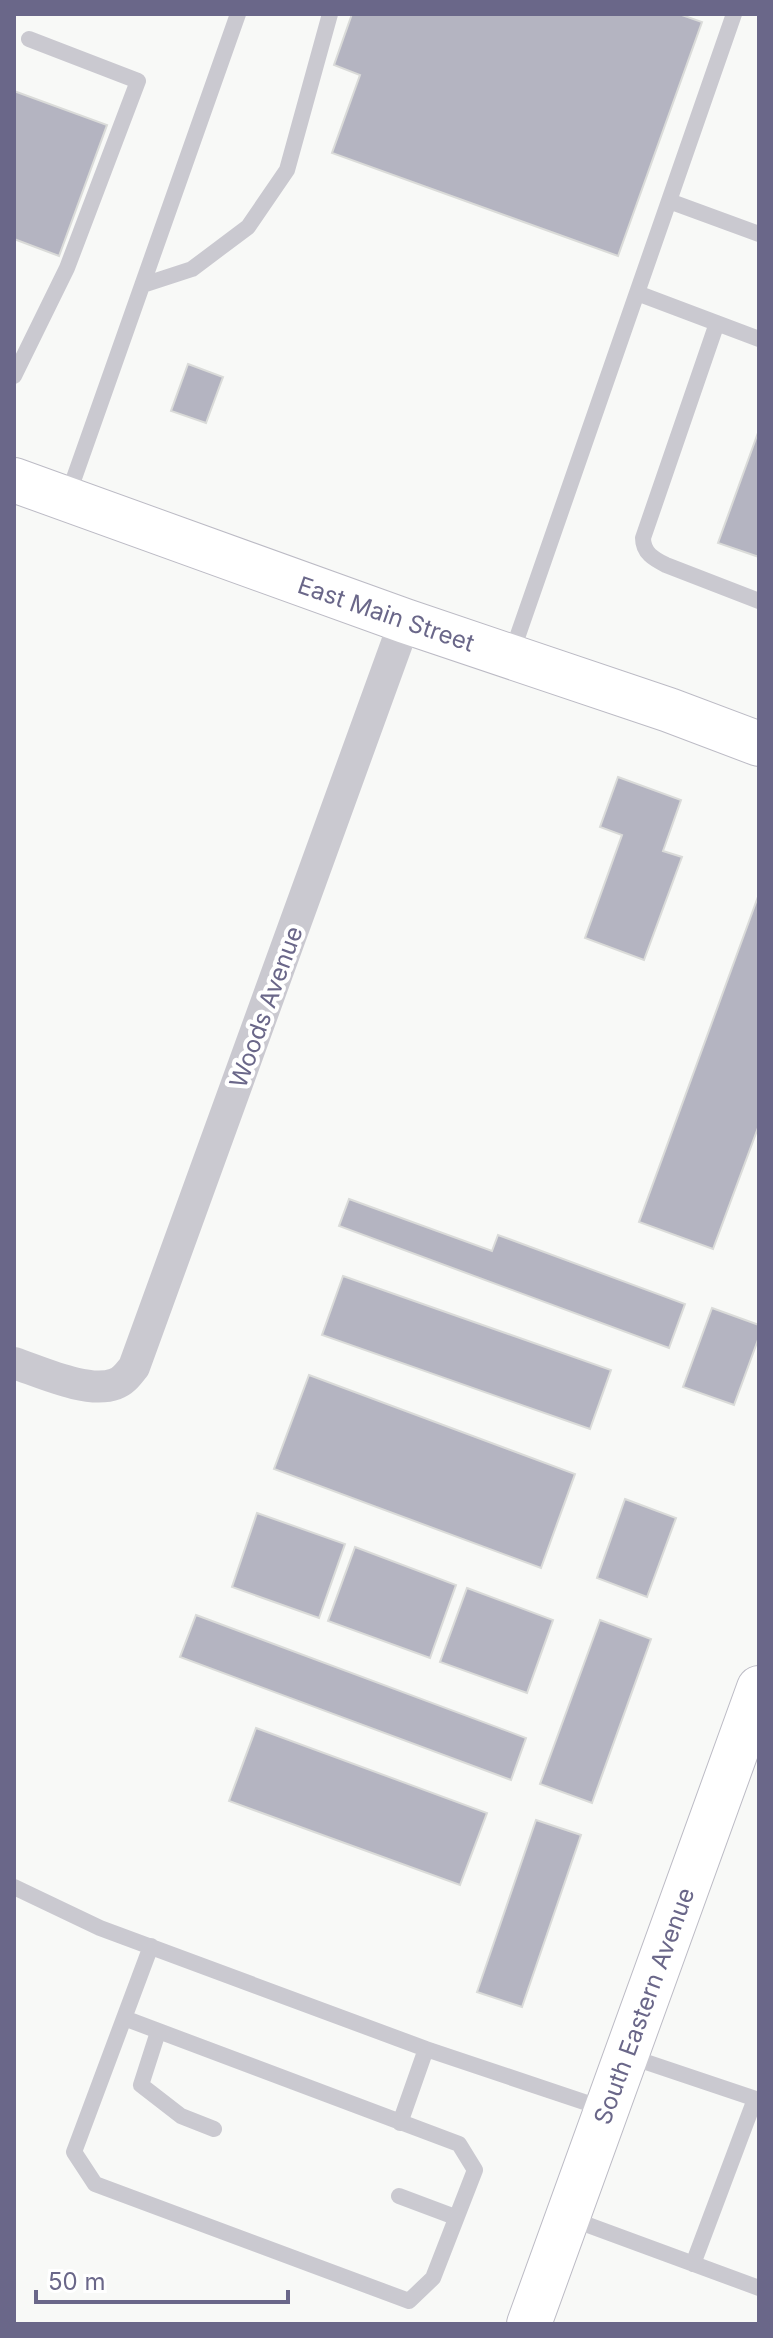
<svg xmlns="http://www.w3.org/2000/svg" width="773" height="2338" font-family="Inter,sans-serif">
<rect width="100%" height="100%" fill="#f8f9f7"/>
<path fill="#b4b4c1" stroke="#dadbd9" stroke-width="2" d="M352,14H679L702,22L618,256L332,153L360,75L334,65Z
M14,91L107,125L59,256L14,239Z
M188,364L223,377L206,423L171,411Z
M759,430V557L718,543Z
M618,777L681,800L663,851L682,857L644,960L585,938L622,835L600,827Z
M759,894V1125L713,1249L639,1222Z
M349,1199L492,1251L498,1235L685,1304L669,1348L339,1226Z
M343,1276L611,1370L590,1429L322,1335Z
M712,1308L759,1325V1337L734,1405L683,1387Z
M309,1375L575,1474L541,1568L274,1469Z
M625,1499L676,1518L647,1597L597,1578Z
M257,1513L345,1544L319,1618L232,1587Z
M355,1547L456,1585L430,1658L328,1621Z
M467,1588L553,1620L527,1693L440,1662Z
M196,1615L526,1738L511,1780L180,1657Z
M600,1620L651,1639L592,1803L540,1784Z
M256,1728L487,1813L460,1885L229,1801Z
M536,1820L581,1835L522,2007L477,1992Z"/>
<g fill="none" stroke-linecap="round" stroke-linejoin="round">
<g stroke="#bcbbc5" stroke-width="46">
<path id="secondary" d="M14,480L405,621L669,710L759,744
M529,2324L759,1688"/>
</g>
<path stroke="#cac9d0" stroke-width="16" d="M669,201L759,234
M143,285L192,269L248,227L287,170L330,14
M637,293L759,339
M717,323L643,538C643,553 654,559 666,565L759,601
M14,376L67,268L138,81L29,39
M67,498L238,14
M511,655L734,14
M14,1887L100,1928L426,2049L605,2109
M124,2018L459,2144L475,2170L433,2278L409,2301L95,2184L74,2152L151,1946
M158,2032L141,2085L181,2116L214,2129
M628,2056L759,2100
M400,2123L426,2049
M399,2196L455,2217
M569,2218L759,2288
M693,2264L755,2099"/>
<path stroke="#cac9d0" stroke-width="32" d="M14,1363C41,1372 88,1394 115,1384C124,1381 129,1373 134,1367L405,621"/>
<use href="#secondary" stroke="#fff" stroke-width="44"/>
</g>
<g text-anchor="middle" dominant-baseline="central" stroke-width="8" stroke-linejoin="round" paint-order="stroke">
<g font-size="24" fill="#6a6789" stroke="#fff">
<text transform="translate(386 614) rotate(19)">East Main Street</text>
<text transform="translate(266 1007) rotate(-70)">Woods Avenue</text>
<text transform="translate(644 2006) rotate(-70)">South Eastern Avenue</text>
</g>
</g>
<rect width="773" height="2338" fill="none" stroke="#6a6789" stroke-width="32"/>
<path d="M36 2290v12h252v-12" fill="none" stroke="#6a6789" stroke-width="4"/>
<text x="48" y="2290" font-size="24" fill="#6a6789" stroke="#ffffff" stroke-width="6" paint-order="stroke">50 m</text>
</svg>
